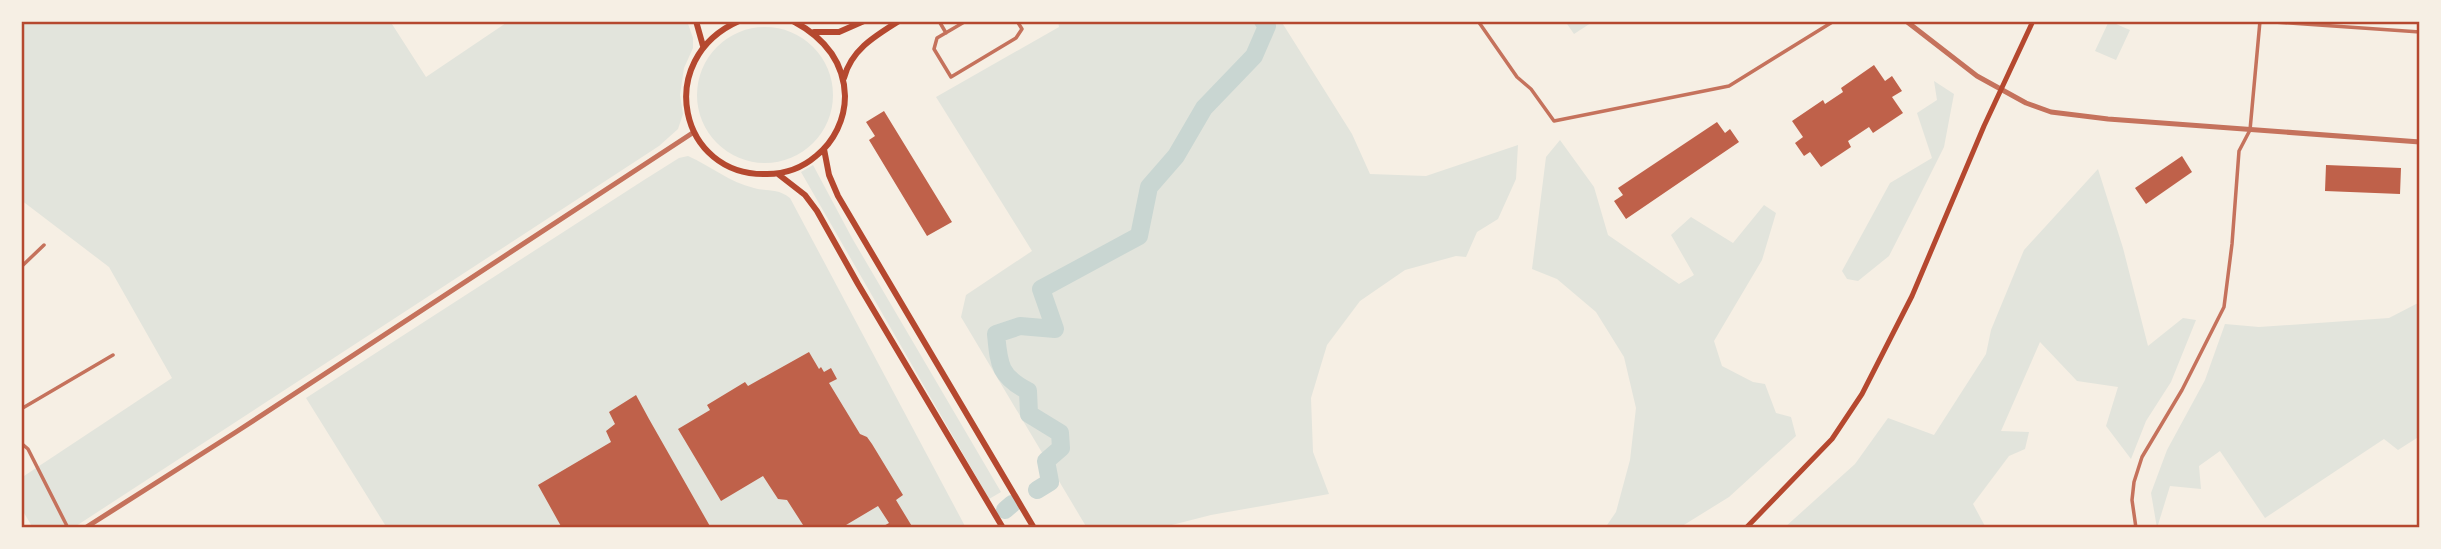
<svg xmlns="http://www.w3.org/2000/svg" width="2441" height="549" font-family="'Nunito Sans',sans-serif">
<rect width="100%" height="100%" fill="#f6efe4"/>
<path fill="#e2e4dc" d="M21,21H390L426,77L509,21H687L693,38V48L684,68L680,95L683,114L678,129L659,146L73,528H33L21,508V478L172,378L109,267L21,200Z
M1058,21H1281L1352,134L1370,174L1426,176L1518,145L1516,179L1498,219L1477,232L1466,257L1456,256L1405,270L1360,301L1327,345L1311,398L1313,452L1329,494L1211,515L1160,528H1087L961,317L966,295L1032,251L936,97L1059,27Z
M1565,21H1594L1574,34Z
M2109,21L2130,30L2116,60L2095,51Z
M697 95a68 68 0 1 1 136 0a68 68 0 1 1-136 0Z
M1934,81L1954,94L1944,147L1915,205L1889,256L1858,281L1847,279L1842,271L1890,183L1932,158L1917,113L1937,100Z
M1560,140L1594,187L1608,235L1679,284L1694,275L1671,235L1691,217L1733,243L1764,205L1776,213L1762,260L1714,341L1722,366L1753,382L1765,384L1776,413L1791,417L1796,436L1729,497L1679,528H1605L1616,512L1630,460L1636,408L1624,357L1596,312L1557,279L1532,269L1546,157Z
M688,156C711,166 729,182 754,188C769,192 777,188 790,198L966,528H387L306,398L644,180L679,158Z
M813,165L852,238L1001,492L989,499L801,172Z
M2098,169L2123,248L2148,346L2183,318L2196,320L2171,382L2146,421L2131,459L2106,426L2118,387L2077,381L2040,342L2001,431L2029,432L2025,449L2009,456L1973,504L1986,528H1784L1855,464L1888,418L1934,435L1986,354L1991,330L2024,250Z
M2420,302V436L2398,450L2384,439L2265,518L2220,451L2199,466L2201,489L2170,486L2157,528L2151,493L2167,450L2205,380L2225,324L2259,327L2389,318Z"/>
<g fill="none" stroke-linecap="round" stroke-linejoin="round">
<path stroke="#c9d6d2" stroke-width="18" d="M1037,490L1050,482L1046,461L1061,448L1060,433L1029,414L1028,391C999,376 999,364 996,334L1020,326L1055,329L1041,289L1139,236L1149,187L1176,156L1204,108L1254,56L1267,26L1263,21
M1005,510L1012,504"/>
</g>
<path fill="#bf614a" d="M1874,65L1885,81L1892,76L1902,91L1892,97L1903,113L1873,133L1869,127L1848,141L1851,147L1821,167L1810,152L1804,156L1795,143L1803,137L1792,121L1823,100L1825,104L1843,92L1841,88Z
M884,111L952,222L927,236L869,140L875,136L866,122Z
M1717,122L1725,133L1730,129L1739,142L1626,219L1614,201L1623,195L1618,188Z
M2182,156L2192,172L2146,204L2135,188Z
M2326,165L2401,168L2400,194L2325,191Z
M809,352L819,369L821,367L824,372L831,368L837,379L829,383L860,434L867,437L872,444L903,495L896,500L913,528H880L889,523L878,506L841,528H805L787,500L778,499L763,476L721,501L678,429L710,410L707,405L745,382L748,386Z
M636,395L649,419L711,528H562L538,485L611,442L606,431L615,424L609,412Z"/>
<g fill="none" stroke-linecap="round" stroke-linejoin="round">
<path stroke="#c5725c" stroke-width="3.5" d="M939,21L946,33
M966,21L937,38L934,49L951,77L1016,38L1022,29L1017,21
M1478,21L1517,77L1531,89L1554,121L1729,86L1834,21
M2260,21L2420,32
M21,267L44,245
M21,409L113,355
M21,443L28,449L68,528
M2136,528L2132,500L2134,482L2142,457L2182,390L2224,307L2232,244L2239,151L2250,130L2260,21"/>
<path stroke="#c5725c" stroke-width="5" d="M1906,21L1977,76L2026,103L2051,112L2108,119L2420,142
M85,528L236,432L694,132"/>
<path stroke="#b5482f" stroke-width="5" d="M1746,528L1832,439L1862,394L1912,296L1984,126L2033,21"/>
<path stroke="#b5482f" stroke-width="6" d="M696,21L703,46
M739,21C653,59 679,177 767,174C785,174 802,168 816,156C834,142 845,119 845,96C844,60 823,37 793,21
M814,32H839L864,21
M844,78C851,50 875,36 899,21
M824,149L829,175L838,196L1034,528
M778,174L805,195L817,211L858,284L1003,528"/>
</g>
<rect width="2441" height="549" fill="none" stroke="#f6efe4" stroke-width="46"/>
<rect x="23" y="23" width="2395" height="503" fill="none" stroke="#b5482f" stroke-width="2.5"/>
</svg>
